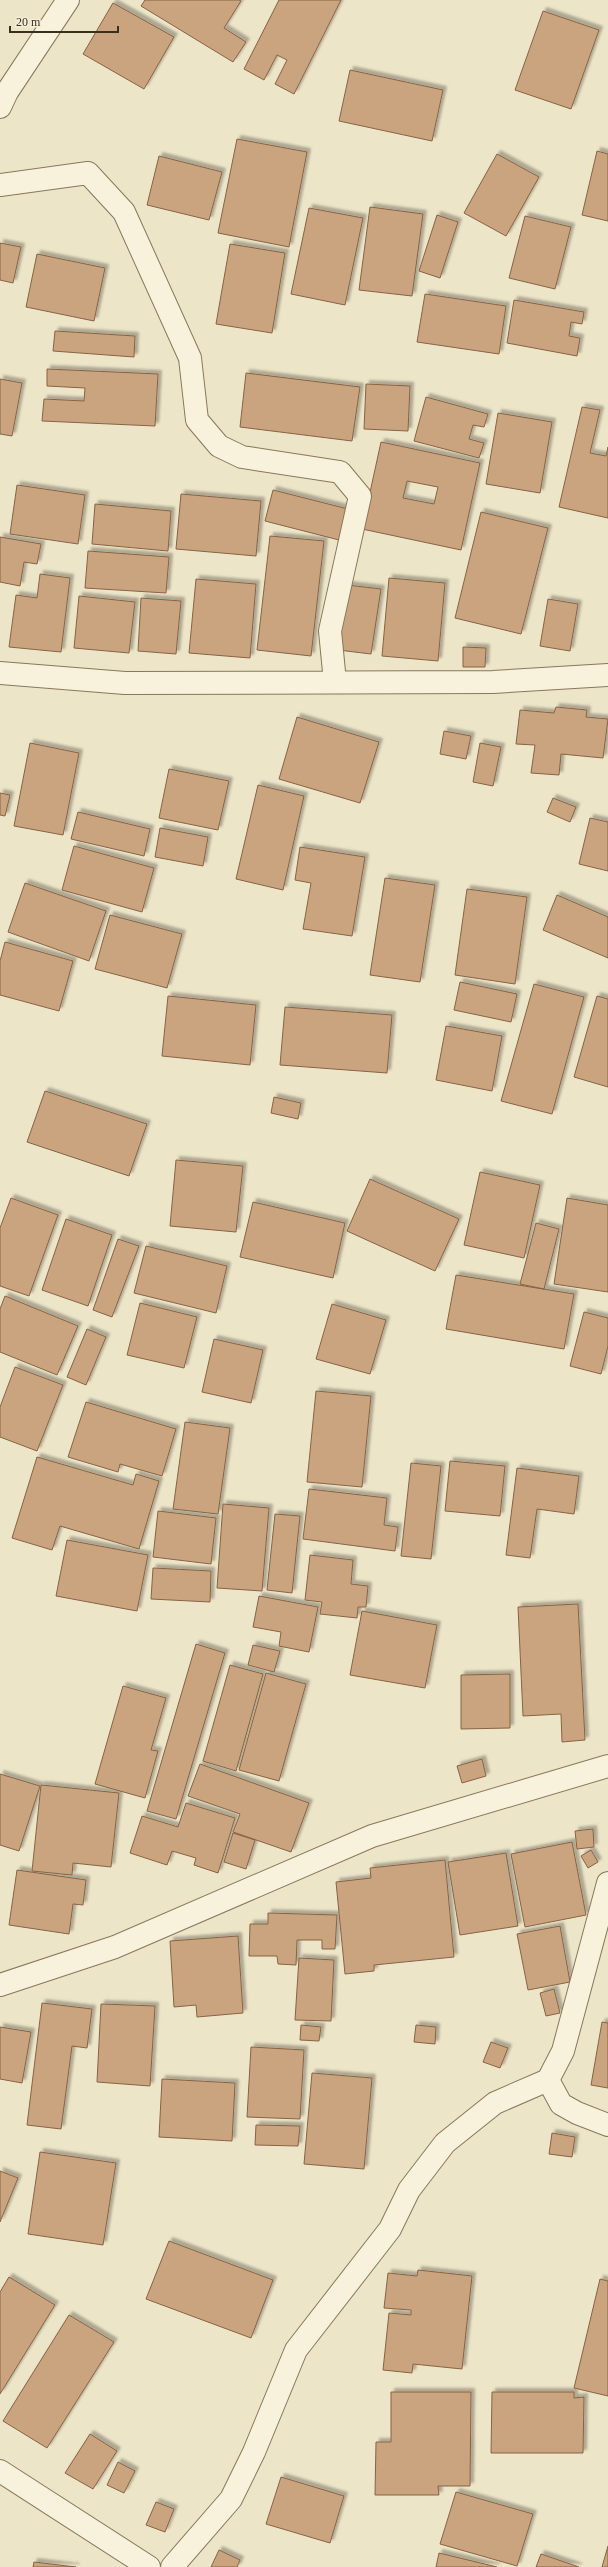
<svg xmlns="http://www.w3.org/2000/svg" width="608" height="2567" font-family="Georgia,serif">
<defs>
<filter id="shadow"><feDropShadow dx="3.5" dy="-3.5" stdDeviation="1" flood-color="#0004"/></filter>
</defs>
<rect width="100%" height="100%" fill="#ede5c8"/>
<path fill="#c9a47f" stroke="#876344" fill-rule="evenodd" filter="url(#shadow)" d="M145,0H239L241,1L224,28L246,42L233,62L141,6Z
M279,0H341L294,94L275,84L287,60L277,55L264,80L244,69Z
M113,3L174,37L144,89L83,54Z
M543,11L599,30L571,109L515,90Z
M350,70L443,90L432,141L339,121Z
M237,139L307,152L289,247L218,233Z
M597,151L608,154V221L582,215Z
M497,154L539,177L506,236L464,213Z
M159,156L222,172L209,220L147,205Z
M370,207L423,214L412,296L359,290Z
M309,208L363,218L345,305L291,294Z
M437,215L458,222L440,278L419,271Z
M525,216L571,227L555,289L509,278Z
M0,243L21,247L13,283L0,280Z
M230,244L285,253L272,333L216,324Z
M37,254L105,268L94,321L26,307Z
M425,294L506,306L499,354L417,342Z
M514,300L584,312L582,324L571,322L569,336L580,338L577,356L507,343Z
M55,331L135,336L134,357L53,351Z
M47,369L158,374L155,426L42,421L44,399L84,401L85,388L47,386Z
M246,373L360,387L352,441L240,427Z
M0,379L22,383L12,436L0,434Z
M366,384L410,386L408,431L364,429Z
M426,397L488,414L484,427L473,425L469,439L484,443L479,458L414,441Z
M582,407L600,410L590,453L606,456L608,447V518L559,507Z
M498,413L552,422L540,493L486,484Z
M381,442L480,463L461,550L362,529ZM407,481L438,487L434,504L403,498Z
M17,485L85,495L78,544L10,534Z
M273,490L348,509L339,540L265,521Z
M181,494L261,501L256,556L176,549Z
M95,504L171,511L168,551L92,544Z
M481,512L548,528L521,634L455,618Z
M270,536L324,541L311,656L257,650Z
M0,537L41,544L37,564L24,562L20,586L0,582Z
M88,551L169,557L166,593L85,588Z
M40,574L70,578L61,652L9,647L16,595L37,598Z
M389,578L445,583L438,661L382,656Z
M196,579L256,584L250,658L189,653Z
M347,585L381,589L371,654L338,650Z
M79,596L135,602L129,653L74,648Z
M141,598L181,601L176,654L138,651Z
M548,599L578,604L570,651L540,646Z
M463,647L486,648L485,667H463Z
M556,707L587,710L586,717L608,719L603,758L561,754L559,775L531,773L535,745L516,744L520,710L554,713Z
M297,717L379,742L360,803L279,779Z
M444,731L471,736L466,759L440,754Z
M30,743L79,753L63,835L14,826Z
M480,743L501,747L493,786L473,782Z
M169,769L229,781L218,830L159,818Z
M258,785L304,796L283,890L236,879Z
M0,793L10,795L5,816L0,815Z
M553,798L576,807L570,822L547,812Z
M78,812L150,829L144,856L71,839Z
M590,818L608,822V871L579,864Z
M160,828L208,837L203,866L155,857Z
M74,846L154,868L142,912L62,890Z
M300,847L365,857L352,936L303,929L311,883L295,880Z
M385,878L435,885L420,982L370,975Z
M25,883L106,911L89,961L8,932Z
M467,889L527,897L515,984L455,975Z
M557,895L608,917V958L543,930Z
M110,915L182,934L167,988L95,969Z
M5,942L73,961L59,1011L0,995V961Z
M460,982L517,994L511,1022L454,1010Z
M534,984L584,997L552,1114L501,1101Z
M168,996L256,1005L250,1065L162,1056Z
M597,996L608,999V1087L574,1077Z
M285,1007L392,1015L387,1073L280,1065Z
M446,1026L502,1036L492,1091L436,1080Z
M45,1091L147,1124L129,1176L27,1142Z
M274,1097L301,1103L298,1119L271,1113Z
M176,1160L243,1166L236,1232L170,1226Z
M480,1172L540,1185L524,1258L464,1245Z
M370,1179L459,1219L435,1271L347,1231Z
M11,1198L58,1215L29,1296L0,1286V1228Z
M567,1198L608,1205V1292L554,1284Z
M253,1202L345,1223L333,1278L240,1257Z
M66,1219L112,1235L88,1306L42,1290Z
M536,1223L559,1229L544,1289L520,1284Z
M118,1239L139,1246L112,1317L93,1310Z
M146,1246L227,1266L216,1313L134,1293Z
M456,1275L574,1294L564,1349L446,1329Z
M5,1296L78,1326L57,1375L0,1352V1309Z
M140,1303L197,1317L184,1368L127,1355Z
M332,1304L386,1320L370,1374L316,1359Z
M584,1312L608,1318V1346L601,1374L570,1366Z
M87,1329L106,1337L86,1385L67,1377Z
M214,1339L263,1350L251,1403L202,1392Z
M15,1367L63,1385L37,1451L0,1437V1407Z
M316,1391L371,1396L362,1487L307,1482Z
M86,1402L176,1429L162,1476L120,1464L118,1472L68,1457Z
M185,1422L230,1428L218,1514L173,1509Z
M37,1457L133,1485L136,1474L159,1481L139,1549L60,1526L52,1550L12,1538Z
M450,1461L505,1466L500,1516L445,1511Z
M411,1463L441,1466L431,1559L401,1556Z
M517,1468L579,1476L574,1514L537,1509L530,1558L506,1555Z
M309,1489L387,1498L384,1525L398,1527L395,1551L303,1539Z
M223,1504L269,1508L262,1591L217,1588Z
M158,1511L216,1518L211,1564L153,1557Z
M275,1514L300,1516L292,1593L267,1590Z
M67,1540L148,1555L137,1611L56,1596Z
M310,1555L353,1560L351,1584L368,1586L366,1607H358L357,1618L320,1614L322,1602L305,1600Z
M153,1568L211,1571L210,1602L151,1599Z
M259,1596L318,1607L309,1652L279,1646L281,1632L253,1627Z
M578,1604L585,1740L562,1742L561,1714L523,1716L518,1607Z
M362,1611L437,1625L425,1688L350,1675Z
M196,1644L225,1653L176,1819L147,1811Z
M253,1645L280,1651L274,1672L248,1665Z
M230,1665L263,1674L236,1771L203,1761Z
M266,1673L306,1684L279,1781L239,1770Z
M510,1674V1728L461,1729V1675Z
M123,1686L166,1698L151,1750L158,1751L145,1798L95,1784Z
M482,1759L486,1776L462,1783L457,1766Z
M200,1764L309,1803L291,1852L233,1832L240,1814L188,1796Z
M0,1774L40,1786L19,1851L0,1845Z
M41,1785L119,1793L111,1867L73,1863L72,1875L32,1871Z
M186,1803L235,1818L218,1873L194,1865L196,1858L172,1851L167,1865L130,1853L142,1816L178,1827Z
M593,1829L594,1847L577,1849L575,1831Z
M233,1833L255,1840L246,1869L224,1862Z
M572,1842L586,1915L525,1927L511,1854Z
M591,1850L598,1862L588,1868L581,1856Z
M506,1853L518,1926L460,1935L448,1862Z
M445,1860L454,1957L374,1965V1971L345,1974L336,1882L371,1878L370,1868Z
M17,1870L86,1880L83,1905L73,1904L69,1934L9,1925Z
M268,1913L337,1915L335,1949H322V1940H297L296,1965L278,1964L277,1956H249L250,1924H268Z
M560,1926L570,1982L528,1990L517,1934Z
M238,1936L243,2013L197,2017L196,2005L174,2007L170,1941Z
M299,1958L334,1960L331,2021L295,2020Z
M554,1989L560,2013L546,2016L540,1993Z
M42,2003L92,2009L87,2048L72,2046L61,2129L27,2125Z
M101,2004L155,2006L150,2086L97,2082Z
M602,2022L608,2023V2088L591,2085Z
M301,2025L321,2027L319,2041L300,2040Z
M416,2025L436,2027L435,2044L414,2042Z
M0,2027L31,2032L22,2083L0,2079Z
M491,2042L508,2048L500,2068L483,2062Z
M251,2047L304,2050L300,2119L247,2117Z
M312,2073L372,2078L364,2169L304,2164Z
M162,2079L235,2083L232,2141L159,2137Z
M256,2125L300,2126L298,2146L255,2145Z
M552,2133L575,2137L572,2157L549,2154Z
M40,2152L116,2163L103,2245L28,2234Z
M0,2171L18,2178L0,2222Z
M169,2241L273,2280L251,2338L146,2299Z
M418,2270L472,2276L462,2369L413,2364L412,2373L383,2370L389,2313L411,2315V2310L384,2308L388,2273L417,2276Z
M9,2277L55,2305L0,2394V2292Z
M600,2279L608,2281V2396L574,2388Z
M69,2315L114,2342L47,2448L3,2421Z
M391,2392H471L470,2486H438L439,2495H375L376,2442H391Z
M492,2392H574V2398L584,2397L583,2453H491Z
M90,2434L117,2451L93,2489L65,2473Z
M118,2462L135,2471L124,2493L107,2485Z
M281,2477L344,2496L330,2543L266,2524Z
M456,2492L533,2514L517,2566L440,2544Z
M156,2502L174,2509L165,2532L146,2525Z
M608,2546V2567H602Z
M219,2550L240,2560L237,2567H211Z
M439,2553L497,2567H436Z
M541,2554L579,2567H536Z
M34,2562L76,2567H33Z"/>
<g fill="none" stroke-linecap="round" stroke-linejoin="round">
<g stroke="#88775d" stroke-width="24">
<path id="minor" d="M0,107L7,92L68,0
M0,185L88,173L124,212L190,358L197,420L219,446L242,457L340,472L360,496L330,631L335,682
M0,673L125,683L493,682L608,675
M608,1883L563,2051L548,2080L561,2104L577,2113L608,2125
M0,1985L115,1947L372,1836L608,1766
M0,2471L149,2567
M172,2567L231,2499L254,2452L296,2350L390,2229L409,2190L445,2143L495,2103L548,2080"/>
</g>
<use href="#minor" stroke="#f8f1db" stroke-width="22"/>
</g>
<path d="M10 26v6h108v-6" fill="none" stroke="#392e20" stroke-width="2"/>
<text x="16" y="26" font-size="12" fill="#392e20" stroke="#f5eed7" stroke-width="3" paint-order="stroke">20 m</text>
</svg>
